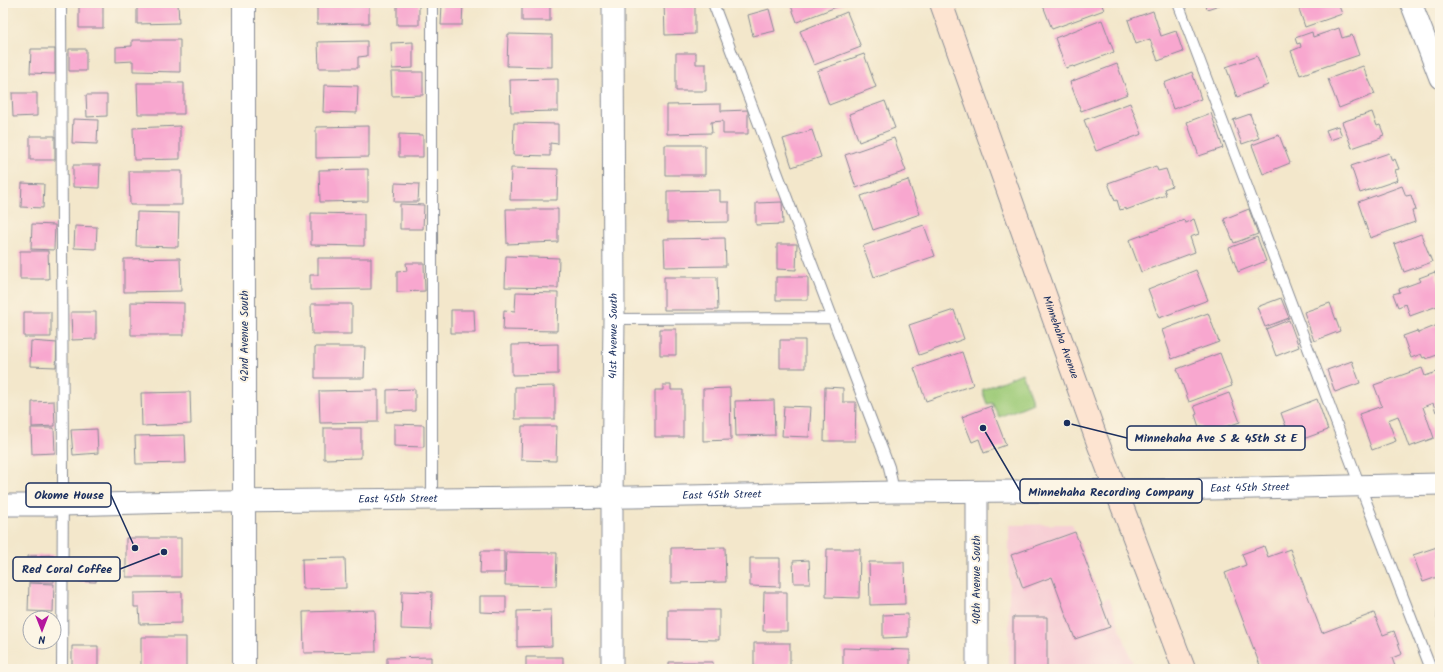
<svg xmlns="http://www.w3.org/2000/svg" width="1443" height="672" font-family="Kalam,sans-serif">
<rect width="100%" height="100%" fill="#fcf5e5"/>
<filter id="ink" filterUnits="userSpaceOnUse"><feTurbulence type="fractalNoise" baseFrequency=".025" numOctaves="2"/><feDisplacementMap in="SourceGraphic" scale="8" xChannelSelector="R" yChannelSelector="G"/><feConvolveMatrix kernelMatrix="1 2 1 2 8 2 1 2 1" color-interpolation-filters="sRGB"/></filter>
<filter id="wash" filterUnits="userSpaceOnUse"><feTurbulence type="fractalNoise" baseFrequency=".012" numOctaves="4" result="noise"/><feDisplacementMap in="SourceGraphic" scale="16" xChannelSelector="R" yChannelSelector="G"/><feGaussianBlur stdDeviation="0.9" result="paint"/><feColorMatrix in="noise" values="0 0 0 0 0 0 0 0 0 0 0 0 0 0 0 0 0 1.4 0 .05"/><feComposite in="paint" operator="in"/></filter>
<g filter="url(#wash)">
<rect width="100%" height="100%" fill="#f3e7cb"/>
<path fill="#f7cfd5" d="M1072,524L1101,600L1109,598L1135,669H1009V525Z"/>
<path fill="#9ecb78" stroke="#5c7d6b" d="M1022,373L1033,403L999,417L992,403L987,404L982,390Z"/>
<g id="blocks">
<path fill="#f8a7cf" d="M79,3H103V28H79Z
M137,3H178L179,23L137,24Z
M317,3H369V23L317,24Z
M397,3H419V25H397Z
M442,3H463L462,25H441Z
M522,3H550V21H522Z
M664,3H695V34L665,35Z
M790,3H844V4L797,22Z
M1042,3H1101L1104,10L1052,29Z
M1205,3H1225L1207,9Z
M1297,3H1338L1342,14L1305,27Z
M769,9L775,31L753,36L748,15Z
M1153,11L1161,36L1176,31L1183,52L1158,61L1150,39L1136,44L1128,20Z
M847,12L861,47L814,65L800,31Z
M1102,20L1114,52L1074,67L1073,66L1066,68L1055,38Z
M1339,28L1342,38L1352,35L1359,55L1300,75L1291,51L1301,47L1300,43L1297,44L1295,38L1312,32L1313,37Z
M508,34L552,35V67L507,66Z
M132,40H180V72L133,71V61L116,62V47L132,46Z
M367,41V56L358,57V68H319L318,42Z
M413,42V68L392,69L391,43Z
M31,49H55V74L30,73Z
M69,49H86V71H69Z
M676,53H696V64H706V91H676Z
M864,54L876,87L829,105L817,71Z
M1257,56L1268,85L1237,97L1226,67Z
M1117,64L1128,94L1081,111L1070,82Z
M1363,66L1375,94L1339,108L1328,79Z
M391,72H423V95L392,96Z
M1192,72L1201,99L1173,109L1164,83Z
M558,79V111L511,112L510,80Z
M137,83H184V114H138Z
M324,85L358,86L357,113L323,112Z
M12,93H37V116L13,117Z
M86,95H107V116L87,117Z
M885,101L895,128L859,142L849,114Z
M1130,103L1142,134L1096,151L1084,120Z
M721,104V111L748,110V134H723V121L711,122L712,133L667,134V105Z
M1372,112L1377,126L1380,125L1384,135L1381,136V138L1352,148L1342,122Z
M1211,113L1223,148L1199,156L1187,122Z
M1250,114L1259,138L1242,144L1233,120Z
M73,119L98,120L97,144L72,143Z
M514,123L558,124V144L550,143V156L513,155Z
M180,126V159L134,160L133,128Z
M369,126V157L316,158V127Z
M1338,126L1342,136L1330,140L1326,130Z
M812,130L821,157L792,167L783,139Z
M399,134L423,135V157H399Z
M1279,135L1290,163L1263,174L1252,145Z
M30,136H55V160H30Z
M894,138L906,171L856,188L845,155Z
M665,145H705V175H665Z
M1389,153L1392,161L1395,159L1399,169L1395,170L1398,180L1360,193L1351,166Z
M73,165H100L99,188L73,187Z
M1156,166L1158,171L1166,169L1172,186L1164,189L1166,195L1126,210V208L1120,210L1117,200L1115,201L1108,183Z
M511,168L558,169L557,200H510Z
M368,169V201L320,202L319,170Z
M129,171H182V205H130Z
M908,180L920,214L873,230L861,196Z
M22,183L44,184L43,208L21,207Z
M395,183L419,184L418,202H394Z
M1402,186L1406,196L1411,195L1416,210L1412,211L1415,222L1370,238L1358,202Z
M720,190V202H729V222L667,223V191Z
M782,202L783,224L756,225V203Z
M400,204L424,205L423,229H400Z
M506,209H558V242L507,244Z
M1249,209L1258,234L1234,243L1224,219Z
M137,212L179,213L178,247L136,246Z
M311,213L364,214V246L311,245Z
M1194,219L1199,234L1190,237L1195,252L1141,272L1129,240L1184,220L1185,223Z
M32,224L55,225L54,250L31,249Z
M924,225L935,256L874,277L863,246Z
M75,226L97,227L96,249L74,248Z
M1421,234L1432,262L1404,272L1394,244Z
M1257,237L1266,261L1238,272L1229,248Z
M725,238L726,266L665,267L664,239Z
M777,244H797L796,270L777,269Z
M20,251H48L49,279H20Z
M506,256L559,258L558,288L505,287Z
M180,258L181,291L124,292V259Z
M318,258H371V289L310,290V275H318Z
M406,263H424L425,291L397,292V272L407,271Z
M1196,270L1208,300L1159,318L1148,289Z
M1435,272L1440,286V305L1410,316L1406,304L1398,307L1393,294L1400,292L1399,289L1421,281L1419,278Z
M664,277H717L718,310H664Z
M776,277H808V300H776Z
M516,292L558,293L557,331L503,330L504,310L515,311Z
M1281,298L1289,318L1265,327L1257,307Z
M131,302L184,303V335H131Z
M1330,303L1340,331L1314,341L1304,312Z
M311,304H352V334H312Z
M451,310H474L475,333H451Z
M954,310L964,339L919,355L909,325Z
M24,312H51V337H24Z
M71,312H96V339L72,340Z
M1208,313L1219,342L1172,359L1162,330Z
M1289,320L1299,347L1276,356L1266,329Z
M1440,324V354L1426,359L1425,357L1423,358L1421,354L1411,358L1403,336L1417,331L1418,333Z
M660,329H676V355H660Z
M780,340H805V368H780Z
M31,341L57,343L56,367L30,366Z
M558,344V374L512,375V345Z
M315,347H365L364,378H315Z
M962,352L973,385L926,401L914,368Z
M1220,353L1232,386L1189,402L1177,369Z
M1352,361L1360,383L1335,392L1327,370Z
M1422,368L1425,376L1440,371V410L1436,412L1433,403L1423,407L1434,438L1409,447L1398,416L1388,420L1396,441L1372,450L1359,414L1382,406L1374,385Z
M663,385H671V390H683V437H655V390H663Z
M555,386V419H515V387Z
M825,387L843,388V402H856L855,441H824Z
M730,388L731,440L703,441V389Z
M415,389V411L387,412V390Z
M378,390V422L320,423L319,391Z
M190,392L191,424L142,426L141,393Z
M1229,393L1240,422L1204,434L1201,426L1199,427L1195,415L1197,414L1194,406Z
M1317,399L1328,430L1292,443L1281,413Z
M774,400L775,435L736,436L735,401Z
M54,401L55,426L32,427V402Z
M784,406L811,407L809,437L782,436Z
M991,406L1006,445L984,453L979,439L972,442L962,417Z
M394,424L424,425V447L394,446Z
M522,426H557L556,461L521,460Z
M31,428H54L55,453L32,454Z
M324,428H361V458L324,459Z
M97,429L98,453L73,455L71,430Z
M185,435L186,463L136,464L135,436Z
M1075,532L1110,627L1075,639L1052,577L1023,588L1011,555Z
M126,538H181V577H126Z
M1264,546L1268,557L1290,549L1322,633L1374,613L1383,635L1394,631L1402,654L1392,658L1396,669H1257L1261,668L1225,573L1246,565L1242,554Z
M1440,546V576L1423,582L1413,555Z
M725,547L726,582L671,583V548Z
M827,549H860L859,598L826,597Z
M481,551H504V573H480Z
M506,552L557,553L556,586L505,585Z
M53,555L54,582H29L28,556Z
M72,558H97L96,582L72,581Z
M345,558L346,588L303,589L302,559Z
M750,558H780V587L750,586Z
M809,560L810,583H794L793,561Z
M869,562H904L905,604L870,605Z
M29,583L54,584L53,612L28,611Z
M402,591L432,592L431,630L401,629Z
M182,592V623L140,624L139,607H134V593Z
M764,592H787V631H763Z
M1438,594H1440V619H1437Z
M480,596H506V613L480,612Z
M375,610L376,652L304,653L303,612Z
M551,610L552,646L517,647V611Z
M668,610H719V640L668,639Z
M908,614V637L883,638V615Z
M1013,617H1047V669H1013Z
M141,637H186V669H141Z
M754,643H790V669H754Z
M72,646H98V669H72Z
M843,648L910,650V669H843Z
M431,657V669H387V658Z
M526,657H563V669H526Z
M669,662H713V669H669Z"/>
</g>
</g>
<g filter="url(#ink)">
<use href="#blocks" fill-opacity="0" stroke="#878b94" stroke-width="1"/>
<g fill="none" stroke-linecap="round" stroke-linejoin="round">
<g stroke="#878b94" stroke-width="12">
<path id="service" d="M61,3L63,478L62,669
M432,3V499
M713,3L889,467L894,492
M1178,3L1360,486L1431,669
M614,319L832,318"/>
</g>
<g stroke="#878b94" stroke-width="23">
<g id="minor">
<path d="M1411,3L1440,78"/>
<path id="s1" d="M3,505H62L221,501L632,497L894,492L1165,490L1440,484"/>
<path id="s2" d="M612,669V497L614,319L613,3"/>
<path d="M977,669V492"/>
</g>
</g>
<g stroke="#878b94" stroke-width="24">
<path id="tertiary" d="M244,3V669"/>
</g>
<g stroke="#878b94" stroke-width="24">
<g id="secondary">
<path id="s3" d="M941,3L1098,443L1184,669"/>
</g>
</g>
<use href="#service" stroke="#fff" stroke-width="10"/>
<use href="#minor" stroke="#fff" stroke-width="21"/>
<use href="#tertiary" stroke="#fff" stroke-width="22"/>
<use href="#secondary" stroke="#fde4d1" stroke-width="22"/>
</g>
</g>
<g text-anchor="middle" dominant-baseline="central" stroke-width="4" stroke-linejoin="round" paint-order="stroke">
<g font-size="11" fill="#1b2f5e" stroke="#fcf5e5">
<text transform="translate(245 336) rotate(-90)">42nd Avenue South</text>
<text stroke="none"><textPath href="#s2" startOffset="333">41st Avenue South</textPath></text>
<text stroke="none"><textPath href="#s3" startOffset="355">Minnehaha Avenue</textPath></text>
<text stroke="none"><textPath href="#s1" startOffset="1247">East 45th Street</textPath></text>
<text stroke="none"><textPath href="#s1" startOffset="719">East 45th Street</textPath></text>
<text stroke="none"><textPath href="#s1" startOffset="395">East 45th Street</textPath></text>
<text transform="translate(977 580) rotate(-90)">40th Avenue South</text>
</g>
</g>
<path fill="none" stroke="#1b2f5e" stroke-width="1.5" d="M1067 423L1127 438M983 428L1020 491M135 548L111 495M164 552L120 569"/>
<g fill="#1b2f5e" stroke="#fcf5e5" stroke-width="1.5">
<circle cx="1067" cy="423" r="4"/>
<circle cx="983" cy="428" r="4"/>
<circle cx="135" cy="548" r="4"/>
<circle cx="164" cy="552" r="4"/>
</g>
<g fill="#fcf5e5" stroke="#1b2f5e" stroke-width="1.5">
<rect x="1127" y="426" width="178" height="24" rx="4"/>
<rect x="1020" y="479" width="182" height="24" rx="4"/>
<rect x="26" y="483" width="85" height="24" rx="4"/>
<rect x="13" y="557" width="107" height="24" rx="4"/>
</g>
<g font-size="12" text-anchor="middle" font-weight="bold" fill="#1b2f5e">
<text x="1216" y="442">Minnehaha Ave S &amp; 45th St E</text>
<text x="1111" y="496">Minnehaha Recording Company</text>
<text x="69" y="499">Okome House</text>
<text x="67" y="573">Red Coral Coffee</text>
</g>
<rect width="1443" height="672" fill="none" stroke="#fcf5e5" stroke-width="16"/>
<g transform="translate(42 630) rotate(180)"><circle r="19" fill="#fcf5e5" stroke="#a2a6af"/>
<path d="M0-3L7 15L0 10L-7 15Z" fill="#b5179e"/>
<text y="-6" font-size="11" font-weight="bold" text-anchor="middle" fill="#1b2f5e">N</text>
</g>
</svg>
